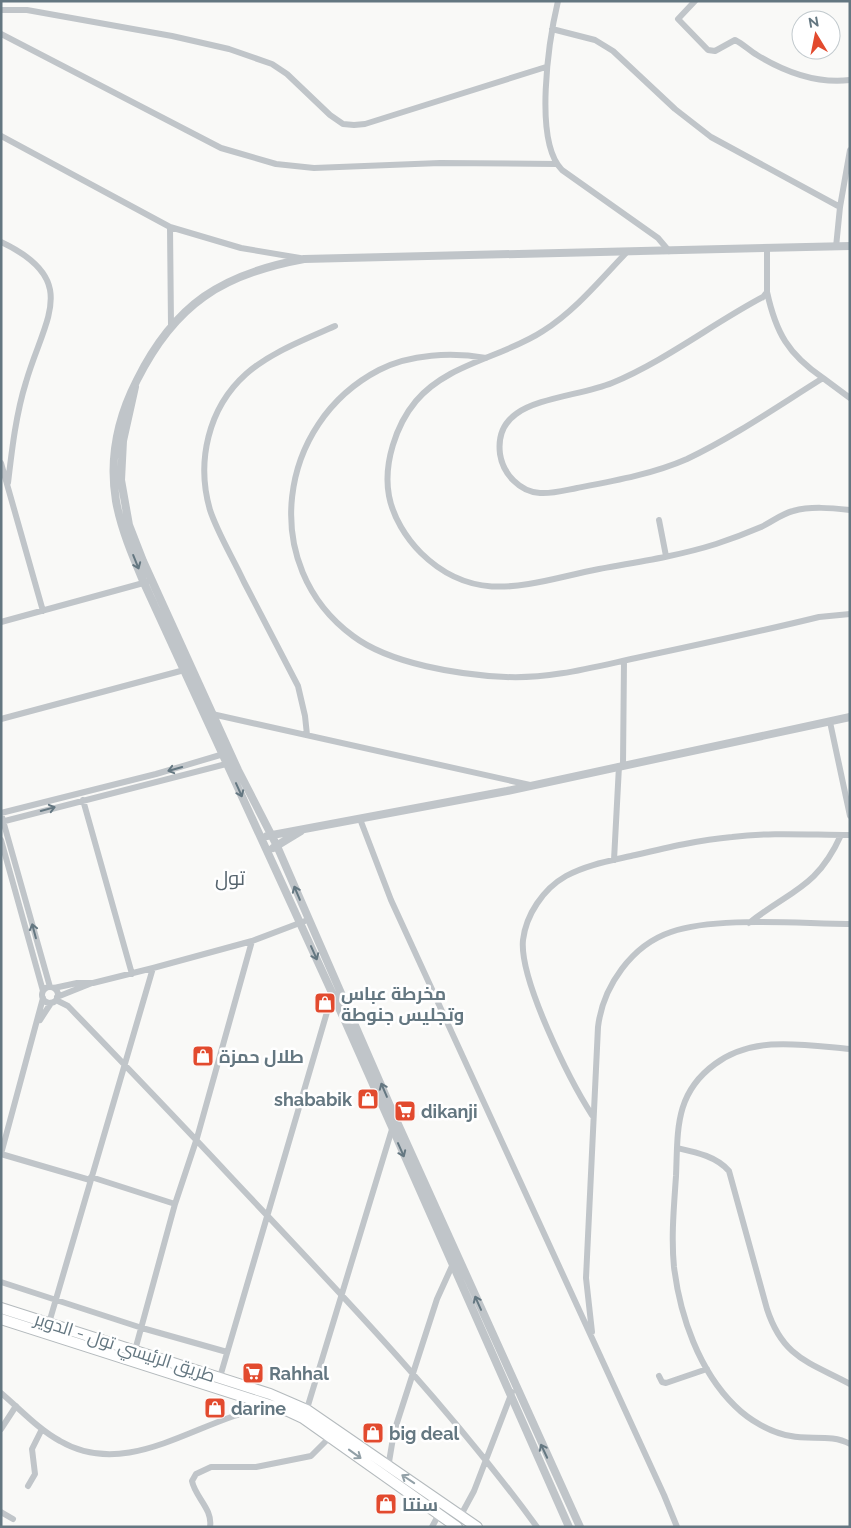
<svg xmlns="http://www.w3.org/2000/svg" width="851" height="1528" font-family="Raleway,Cairo,sans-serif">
<rect width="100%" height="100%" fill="#f9f9f7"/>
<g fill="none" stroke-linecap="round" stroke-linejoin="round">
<g stroke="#b4babd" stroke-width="12">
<path id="primary" d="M1,1308L270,1394L307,1410L477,1527
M1,1319L288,1411L303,1418L457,1527"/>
</g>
<path stroke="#c0c5c9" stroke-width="6" d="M558,1C549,39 533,141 562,170L658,238L669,251
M695,1L678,19L708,50L715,51L735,40C743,44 750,51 757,55C785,72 817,84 850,80
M1,10H27L172,36L229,49L272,64L287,74L330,115L343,124L354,125L365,124L546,67
M552,29L595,40L613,51L675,109L711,137L840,207
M1,34L221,148L276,164L314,168L440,163L557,164
M1,136L170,227L241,248L300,258
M170,227L171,325
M1,242C82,280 44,319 26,382C16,414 12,449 8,483
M836,247L840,207L850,150
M767,249V292L763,297C712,324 665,361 612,383C585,394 537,398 516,414C502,424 498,438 500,454C503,474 520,492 540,493C552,494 566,490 577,488C614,481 653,474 687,459C735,436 778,406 823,378L850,398
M627,252C601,279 575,311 543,331C504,357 448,363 416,401C396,425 383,464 389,496C393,517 406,538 421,553C477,608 532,582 599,569C638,562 678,556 716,544C731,539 747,533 761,527C772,522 781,514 793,511C811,506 831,508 850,510
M767,292C776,333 788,354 823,378
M486,358C452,352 410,354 379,370C277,423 258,566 353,636C390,664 460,675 506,677C550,679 594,667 636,658C697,645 758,632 819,617L850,614
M1,463L43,611
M659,520L666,556
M1,622L147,582
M212,714L530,785
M1,719L188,669
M830,722L850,816
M307,735L305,716L298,686C280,651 262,617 244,582C233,558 218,534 210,510C196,462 208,408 246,374C271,352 304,340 335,326
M623,765L624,661
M83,800L132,974
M1,813L156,774L227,753
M2,817L50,987
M360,819L391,900L664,1495L677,1527
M1,822L226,764
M1,840L43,991
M614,860L619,766
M749,923C791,890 817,888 841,835
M42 995a8 8 0 1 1 16 0a8 8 0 1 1-16 0Z
M54,988L77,983H93L153,968L252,941L305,921
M57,997L92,983
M56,1000L68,1006C122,1062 176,1118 229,1175C336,1289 445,1401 537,1527
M40,1020L51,1003
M850,1049C804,1045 754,1035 715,1064C674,1094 678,1131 676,1176C674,1206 671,1237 674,1267C680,1316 699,1371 735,1406C749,1420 771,1433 791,1436C810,1440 832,1434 850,1444
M592,1115C570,1081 519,979 523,940C526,915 543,889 566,876C586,865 609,861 631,856C665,848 698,840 732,837C771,832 811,835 850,835
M677,1148C695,1152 716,1156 729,1171L767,1309C783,1358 809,1362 850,1384
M1,1154L43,998
M1,1154L90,1180
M91,1177L175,1204
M1,1282L142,1328L227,1352
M49,1323L153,968
M592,1332L586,1278L598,1027C603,986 632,945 671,932C717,916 800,924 850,924
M134,1354L175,1204L197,1138L252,941
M659,1376L662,1382L666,1383L707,1369
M220,1377L332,995L335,994
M1,1393C20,1409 38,1429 60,1441C118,1475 178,1435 234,1416C247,1412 261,1411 275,1408
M306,1412L393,1126
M1,1429L16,1406
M388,1468L394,1432L437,1299L452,1266L456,1263
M28,1486L35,1474L32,1449L42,1429
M1,1512L13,1519
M461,1515L474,1491L512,1392
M210,1527C213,1509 195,1497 192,1481L196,1474L211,1467H256L311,1456L330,1437
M432,1527L439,1514"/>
<path stroke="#c0c5c9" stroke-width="8" d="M135,387L123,441L121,480L129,525L143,561L238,770L277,846L398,1124L580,1527
M267,836L507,791L850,717
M273,848L301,831
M569,1527L345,1021L144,583C133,557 121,529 116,501C109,459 118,417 137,380C175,304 222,274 304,259L850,246"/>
<use href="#primary" stroke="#fff" stroke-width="10"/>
</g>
<defs><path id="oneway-shaft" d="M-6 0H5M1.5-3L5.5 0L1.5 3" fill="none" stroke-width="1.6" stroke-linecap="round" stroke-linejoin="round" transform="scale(1.25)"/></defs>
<g stroke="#647781">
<use href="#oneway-shaft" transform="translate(136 562) rotate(68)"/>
<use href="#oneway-shaft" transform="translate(175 769) rotate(164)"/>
<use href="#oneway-shaft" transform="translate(239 790) rotate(66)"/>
<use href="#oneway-shaft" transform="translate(48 809) rotate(-15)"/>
<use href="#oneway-shaft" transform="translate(297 893) rotate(-113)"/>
<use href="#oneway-shaft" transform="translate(34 931) rotate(-105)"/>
<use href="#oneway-shaft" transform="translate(314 953) rotate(66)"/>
<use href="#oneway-shaft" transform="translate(384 1090) rotate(-113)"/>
<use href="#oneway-shaft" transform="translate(401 1150) rotate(66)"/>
<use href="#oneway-shaft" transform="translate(478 1303) rotate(-114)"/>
<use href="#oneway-shaft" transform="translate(544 1451) rotate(-115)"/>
</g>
<g stroke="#92a0a7">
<use href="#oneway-shaft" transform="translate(355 1454) rotate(36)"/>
<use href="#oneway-shaft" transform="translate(408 1479) rotate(-146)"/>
</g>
<defs>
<g id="shop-square" transform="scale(1.125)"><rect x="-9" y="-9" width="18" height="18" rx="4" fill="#e24a2e" stroke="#fff"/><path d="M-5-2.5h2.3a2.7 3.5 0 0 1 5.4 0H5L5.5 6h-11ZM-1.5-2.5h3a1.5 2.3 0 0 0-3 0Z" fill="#fff"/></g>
<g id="supermarket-square" transform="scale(1.125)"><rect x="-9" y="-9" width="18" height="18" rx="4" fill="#e24a2e" stroke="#fff"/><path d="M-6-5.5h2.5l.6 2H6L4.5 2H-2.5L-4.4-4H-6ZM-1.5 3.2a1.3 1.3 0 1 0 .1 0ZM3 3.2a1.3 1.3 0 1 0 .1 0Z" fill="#fff"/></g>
</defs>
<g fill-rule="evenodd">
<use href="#shop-square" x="325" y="1003"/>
<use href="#shop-square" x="203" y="1056"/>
<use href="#shop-square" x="368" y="1099"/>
<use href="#supermarket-square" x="405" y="1111"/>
<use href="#supermarket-square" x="253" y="1373"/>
<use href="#shop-square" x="215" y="1408"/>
<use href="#shop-square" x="373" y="1433"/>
<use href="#shop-square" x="386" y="1504"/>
</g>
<g text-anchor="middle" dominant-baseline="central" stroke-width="5" stroke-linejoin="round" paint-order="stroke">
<g font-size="18" font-weight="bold" fill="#647781" stroke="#fff" text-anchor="start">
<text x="341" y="993">مخرطة عباس<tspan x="341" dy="21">وتجليس جنوطة</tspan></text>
<text x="219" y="1056">طلال حمزة</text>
<text x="352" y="1099" text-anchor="end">shababik</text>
<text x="421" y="1111">dikanji</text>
<text x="269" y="1373">Rahhal</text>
<text x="231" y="1408">darine</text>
<text x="389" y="1433">big deal</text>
<text x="402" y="1504">سنتا</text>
</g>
<g font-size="18" fill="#647781" stroke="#fff">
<text transform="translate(125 1347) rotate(18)">طريق الرئيسي تول - الدوير</text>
</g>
<g font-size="20" fill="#56646d" stroke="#fff">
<text x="230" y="878">تول</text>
</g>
</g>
<rect width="851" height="1528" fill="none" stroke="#647781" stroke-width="5"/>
<g transform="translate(816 35) rotate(350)"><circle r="24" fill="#ffffff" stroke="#c1c9cd"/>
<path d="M0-4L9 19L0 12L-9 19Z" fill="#e24a2e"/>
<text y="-8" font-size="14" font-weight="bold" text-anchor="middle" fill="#647781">N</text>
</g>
</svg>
